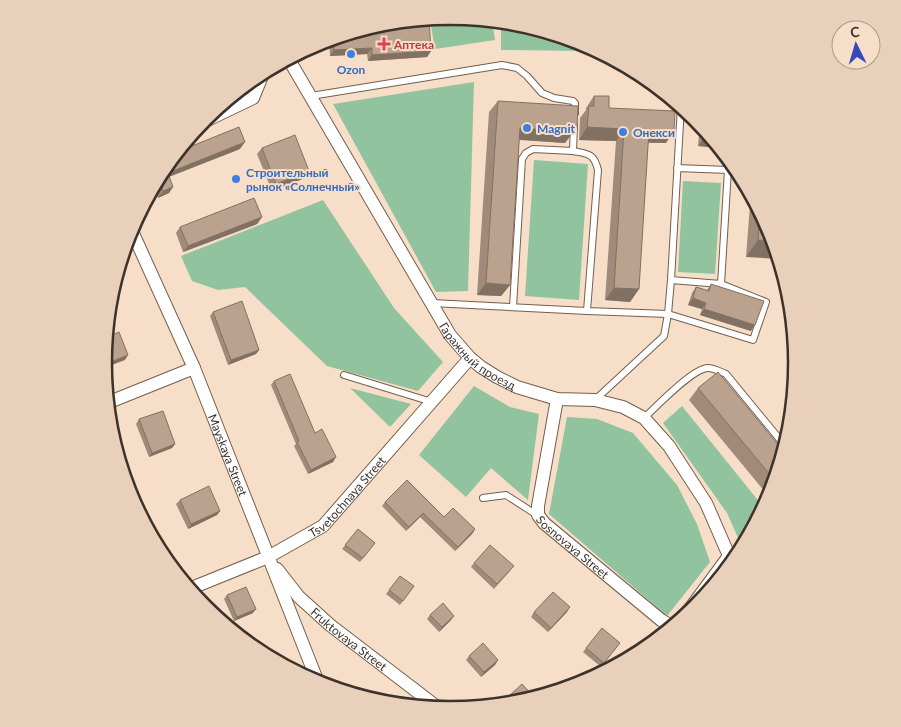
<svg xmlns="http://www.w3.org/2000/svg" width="901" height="727" font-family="Lato,sans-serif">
<rect width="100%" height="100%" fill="#f7dec8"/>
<path fill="#91c39f" d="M479,19L492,20L495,40L435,49L431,26Z
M501,21L519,23L582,42V51L501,50Z
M253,78L241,99L217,108Z
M474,82L468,291L436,292L333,104Z
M534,160L588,164L579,300L525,296Z
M683,181L721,183L715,274L678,272Z
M323,200L394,308L443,362L418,391L327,366L245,287L218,290L192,281L181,256Z
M474,386L510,407L539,414L528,500L491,468L466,497L419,455Z
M350,388L411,404L390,427Z
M682,406L765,509L743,549L727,513L663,423Z
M567,417L597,419L633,433L677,485L697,524L710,562L667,616L549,514Z"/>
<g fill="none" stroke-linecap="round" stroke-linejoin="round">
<g stroke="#745f4c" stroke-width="8">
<path id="lane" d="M311,96L502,65L517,68L527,76L542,93L554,98L573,101L575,103V113
M574,125L573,151C588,154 594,153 598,170L587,311L668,314L753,340L766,302L721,284L728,170L677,168
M671,280L721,284
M432,303L587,311
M513,307L522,159L526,153L533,149L573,151
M344,375L432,402
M596,399L664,336L668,314L671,280L681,106
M644,418C657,406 693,368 708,368C714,368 721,372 726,374L786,447
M483,498L506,495L537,515"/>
</g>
<g stroke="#745f4c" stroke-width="14">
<g id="street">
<path id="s1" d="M288,58L450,335L470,358L481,367L497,377L517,387L557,399L595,400L623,407L644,418L669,446L706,503L733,565"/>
<path d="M201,123L253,98L264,71"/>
<path id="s2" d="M131,229L194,368L319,685"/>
<path id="s3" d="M557,399L538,506V515L544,523L661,620L670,625L679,623"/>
<path d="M107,403L194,368"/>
<path id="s4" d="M277,569L299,597L330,625L441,710"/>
<path id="s5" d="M189,589L268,557L323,526L470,358"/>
<path d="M681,621L729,556"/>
</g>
</g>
<use href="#lane" stroke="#fff" stroke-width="6"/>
<use href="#street" stroke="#fff" stroke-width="12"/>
</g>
<path fill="#a08b7a" d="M383,23L431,51L427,57L368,61L367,54L330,56L329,39Z
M594,96L609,108L666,143H648L639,289L630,302L605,300L616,141L579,140L580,118L586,110V108Z
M498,101L577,127L565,143L519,140L510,285L501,296L477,295L489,112Z
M700,123L720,148L698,146Z
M262,148L305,178L272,191L257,154Z
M240,149L169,177L173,187L169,193L158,198L154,186L162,170Z
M751,192L771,231L746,257Z
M262,217L257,224L183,252L176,233L180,227Z
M711,284L751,331L700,315L702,309L688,305L692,293L696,287L707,290Z
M213,312L259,350L256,354L228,365L210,316Z
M274,381L315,433L336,457L333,462L308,474L294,446L296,444L271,385Z
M698,388L785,453L770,498L689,400Z
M139,419L175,444L172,448L149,457L136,424Z
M180,500L220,511L217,515L188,529L176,504Z
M385,502L444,517L475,529L472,534L455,551L420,517L406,531L382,506Z
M358,529L375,543L360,562L342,549Z
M474,563L510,571L494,589L471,567Z
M400,576L414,586L400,605L386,594Z
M227,595L253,613L234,621L224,599Z
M534,612H567L548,632L531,617Z
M430,615L454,616L451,620L439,632L427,619Z
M617,647L601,667L583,652L586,648Z
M469,656L498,660L495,665L481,677L466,660Z
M510,695L535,699L518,704L512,705L507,699Z"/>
<path fill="#827163" d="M322,41H326L323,45L310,47Z
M372,48L367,54L330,56L334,50Z
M431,51L427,57L368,61L372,55Z
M577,127L565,143L512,139L520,128Z
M587,127L624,129L616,141L579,140Z
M649,130L674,131L666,143L640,142Z
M708,132L720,148L698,146Z
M245,142L240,149L163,179L168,173Z
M309,171L305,178L272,191L276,184Z
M173,187L169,193L158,198L163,191Z
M262,217L257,224L183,252L188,246Z
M758,240L775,241L780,259L746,257Z
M486,283L510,285L501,296L477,295Z
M614,288L639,289L630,302L605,300Z
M693,298L706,303L702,309L688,305Z
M704,309L755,325L751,331L700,315Z
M259,350L256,354L228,365L231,360Z
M128,355L125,360L104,368L103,365Z
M175,444L172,448L149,457L152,453Z
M336,457L333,462L308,474L311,470Z
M220,511L217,515L188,529L191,524Z
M423,513L420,517L406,531L409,527Z
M475,529L472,534L455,551L458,547Z
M570,607L567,612L548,632L551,628Z
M256,609L253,613L234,621L237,617Z
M454,616L451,620L439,632L442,627Z
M498,660L495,665L481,677L484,672Z"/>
<path fill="#baa28e" stroke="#827163" d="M429,18L431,51L372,55V48L334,50L333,38L367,28H370V27L383,23Z
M594,96H609V108L675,111L674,131L649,130L639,289L614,288L624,129L587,127L589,106H594Z
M498,101L578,106L577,127H574V132L520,128L510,285L486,283Z
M239,127L245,142L168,173L173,187L163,191L158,178L162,170L177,152Z
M295,135L309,171L276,184L262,148Z
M254,198L262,217L188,246L180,227Z
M760,210L771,231L775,241L758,240Z
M711,284L764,301L755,325L704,309L706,303L693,298L696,287L709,291Z
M242,301L259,350L231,360L213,312Z
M119,332L128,355L103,365L106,338Z
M718,372L785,453L776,482L698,388Z
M290,374L315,433L322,429L336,457L311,470L297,442L299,441L274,381Z
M163,411L175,444L152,453L139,419Z
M407,480L444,517L453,508L475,529L458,547L423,513L409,527L385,502Z
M209,486L220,511L191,524L180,500Z
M358,529L375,543L363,558L345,545Z
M490,545L514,566L497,584L474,563Z
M400,576L414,586L403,601L389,590Z
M246,587L256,609L237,617L227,595Z
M553,592L570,607L551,628L534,612Z
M443,603L454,616L442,627L430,615Z
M602,628L620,643L604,663L586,648Z
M483,643L498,660L484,672L469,656Z
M271,651L276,662L262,655Z
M522,684L535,698L519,704L510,695Z"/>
<path fill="#e0444e" stroke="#f7dec8" stroke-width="2" d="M381.5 36.5h5v5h5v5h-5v5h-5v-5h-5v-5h5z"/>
<g fill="#3f7fe0" stroke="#f7dec8" stroke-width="2">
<circle cx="351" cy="54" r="5"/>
<circle cx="527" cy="128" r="5"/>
<circle cx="623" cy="132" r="5"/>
<circle cx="236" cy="179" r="5"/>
</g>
<g text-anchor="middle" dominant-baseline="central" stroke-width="4" stroke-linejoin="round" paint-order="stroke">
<g font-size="12" font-weight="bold" fill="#be3a42" stroke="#f7dec8" text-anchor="start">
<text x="394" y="44">Аптека</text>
</g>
<g font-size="12" font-weight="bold" fill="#366cbe" stroke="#f7dec8" text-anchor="start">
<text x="351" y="69" text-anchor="middle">Ozon</text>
<text x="537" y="128">Magnit</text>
<text x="633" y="132">Онекси</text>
<text x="246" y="172">Строительный<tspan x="246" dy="14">рынок «Солнечный»</tspan></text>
</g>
<g font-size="12" fill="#3d332b" stroke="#f7dec8">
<text stroke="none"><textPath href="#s1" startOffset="356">Гаражный проезд</textPath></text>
<text stroke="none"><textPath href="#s2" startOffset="246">Mayskaya Street</textPath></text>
<text stroke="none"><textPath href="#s5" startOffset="186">Tsvetochnaya Street</textPath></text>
<text stroke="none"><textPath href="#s3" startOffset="165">Sosnovaya Street</textPath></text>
<text stroke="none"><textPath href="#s4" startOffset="101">Fruktovaya Street</textPath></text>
</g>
</g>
<path d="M0 0H901V727H0ZM112 363a338 338 0 1 1 676 0a338 338 0 1 1-676 0Z" fill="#e8d0bb" fill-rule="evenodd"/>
<path fill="none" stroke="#3d332b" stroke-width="2.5" d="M112 363a338 338 0 1 1 676 0a338 338 0 1 1-676 0Z"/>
<g transform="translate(856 45) rotate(355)"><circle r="24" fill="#f7dec8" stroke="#ad9a89"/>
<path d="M0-4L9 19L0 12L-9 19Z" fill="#3448ba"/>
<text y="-8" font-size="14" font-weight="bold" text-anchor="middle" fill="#3d332b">С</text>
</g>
</svg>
